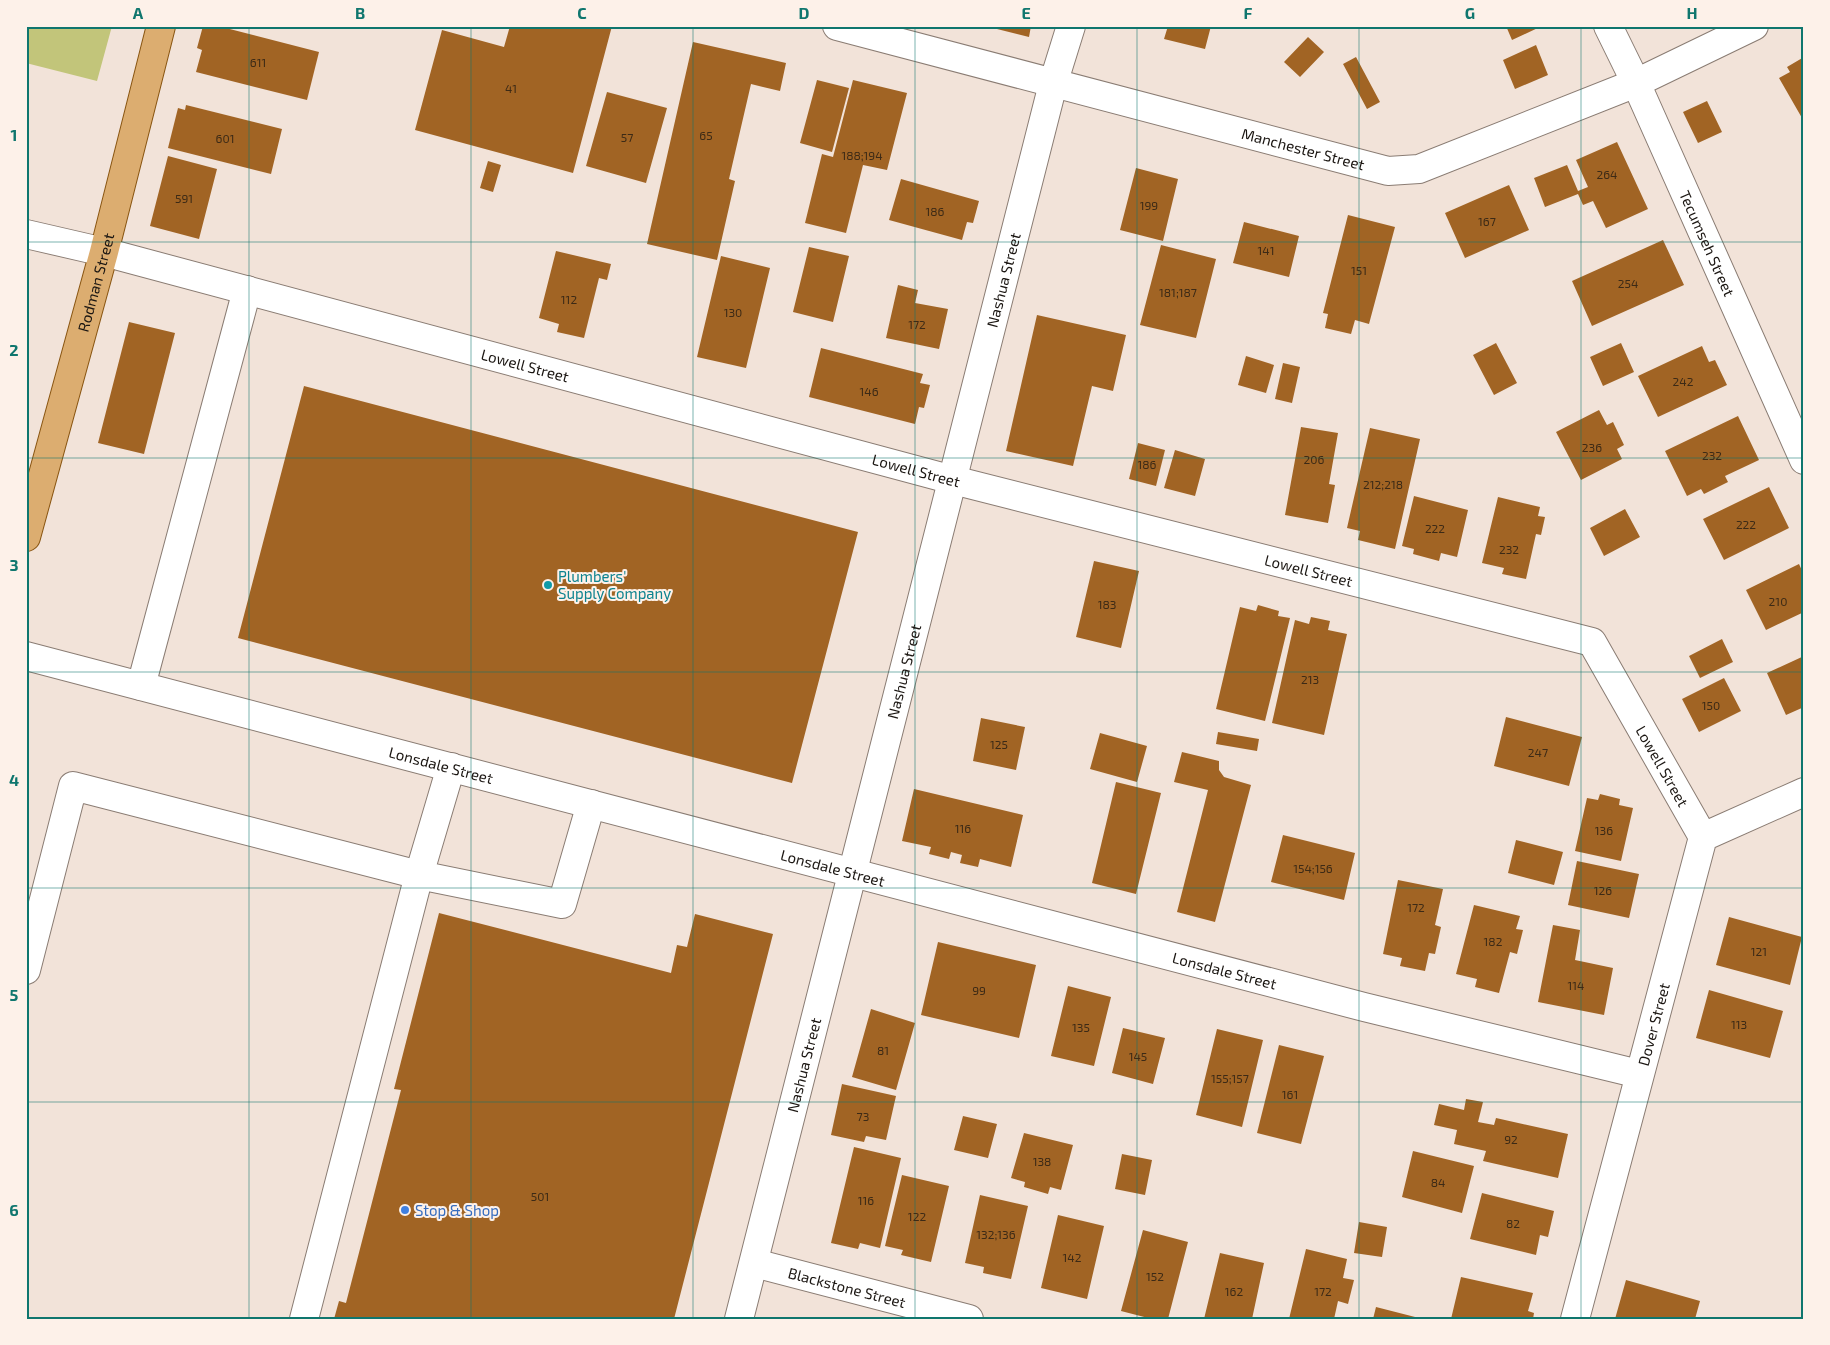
<svg xmlns="http://www.w3.org/2000/svg" width="1830" height="1345" font-family="'Exo 2',sans-serif">
<rect width="100%" height="100%" fill="#f2e3d9"/>
<path fill="#c2c57a" d="M26,26H112L97,81L26,63Z"/>
<path fill="#a16424" d="M203,26H218L319,52L307,100L196,72L202,50L197,48Z
M510,26H612L573,173L415,130L442,30L504,47Z
M985,26H1031L1029,37Z
M1168,26H1211L1205,49L1164,39Z
M1506,26H1542L1512,40Z
M1308,37L1324,52L1300,77L1284,62Z
M693,42L786,63L780,91L751,84L729,179L735,181L717,260L647,244Z
M1536,45L1548,75L1515,89L1503,60Z
M1356,57L1380,102L1367,109L1343,64Z
M1804,57V117L1802,118L1779,78L1790,72L1787,67Z
M817,80L849,88L832,152L800,143Z
M853,80L907,93L887,170L863,165L846,233L805,223L822,154L833,157Z
M607,92L667,108L646,183L586,166Z
M1707,101L1722,132L1698,143L1683,112Z
M186,105L282,129L271,174L168,148L178,108L185,110Z
M1617,142L1648,209L1606,228L1593,201L1583,205L1578,194L1545,207L1534,178L1567,165L1578,191L1588,187L1576,160Z
M168,156L217,169L199,239L150,226Z
M488,161L501,165L493,192L480,188Z
M1136,168L1178,179L1163,241L1120,230Z
M901,179L979,201L973,223L967,222L962,240L889,220Z
M1509,185L1529,230L1465,258L1445,213Z
M1348,215L1395,227L1369,324L1355,320L1351,334L1325,328L1328,314L1323,313Z
M1244,222L1299,236L1289,277L1233,263Z
M1663,240L1684,285L1592,326L1572,281Z
M1161,245L1216,259L1196,338L1140,325Z
M809,247L849,256L833,322L793,312Z
M556,251L611,264L607,280L599,278L584,338L557,332L559,324L539,318Z
M721,256L770,268L746,368L697,357Z
M898,285L918,290L915,303L948,309L939,349L886,338Z
M1037,315L1126,335L1113,391L1092,386L1073,466L1006,451Z
M129,322L175,333L144,454L98,443Z
M1496,343L1517,383L1494,395L1473,355Z
M1621,343L1634,372L1603,386L1590,357Z
M1702,346L1709,362L1715,360L1727,385L1658,417L1638,376Z
M821,348L923,374L920,383L930,385L924,408L919,407L915,424L809,397Z
M1246,356L1274,365L1266,393L1238,385Z
M1283,363L1300,367L1292,403L1275,399Z
M304,386L858,532L792,783L238,638Z
M1599,410L1607,425L1613,422L1624,445L1617,449L1622,459L1581,480L1556,432Z
M1738,416L1759,460L1725,476L1728,482L1704,494L1701,489L1687,496L1665,451Z
M1301,427L1338,433L1329,484L1335,485L1328,523L1285,515Z
M1370,428L1420,439L1395,549L1358,540L1360,531L1347,528Z
M1138,443L1165,450L1156,486L1129,479Z
M1175,450L1205,459L1195,496L1164,488Z
M1769,487L1789,528L1724,560L1703,519Z
M1414,496L1468,510L1457,557L1441,553L1439,561L1413,554L1414,549L1402,546Z
M1498,497L1540,507L1538,516L1545,517L1541,535L1536,534L1526,579L1502,574L1504,568L1482,563Z
M1625,509L1640,537L1604,556L1590,528Z
M1094,561L1139,571L1121,648L1076,637Z
M1799,564L1804,575V612L1766,630L1746,590Z
M1258,605L1279,611L1278,616L1290,618L1265,721L1216,709L1240,607L1256,611Z
M1311,617L1330,621L1328,630L1347,634L1324,735L1272,723L1295,620L1309,624Z
M1722,639L1733,662L1700,678L1689,656Z
M1804,656V707L1786,715L1767,673Z
M1724,678L1741,711L1699,732L1682,699Z
M1506,717L1582,737L1569,786L1494,766Z
M981,718L1025,727L1016,770L973,761Z
M1218,732L1259,739L1257,751L1216,744Z
M1100,733L1147,746L1137,782L1090,769Z
M1182,752L1219,761V770L1224,777L1251,785L1215,922L1177,912L1208,790L1174,782Z
M1116,782L1161,793L1136,894L1092,883Z
M914,789L1023,815L1011,867L980,859L978,867L960,863L962,855L951,852L949,859L929,854L931,847L902,841Z
M1600,794L1620,799L1619,805L1633,808L1621,861L1575,851L1587,798L1598,800Z
M1283,835L1355,853L1344,900L1271,882Z
M1516,840L1563,852L1554,885L1508,873Z
M1577,861L1639,874L1629,918L1568,905Z
M1398,880L1443,889L1435,925L1441,927L1435,954L1429,953L1425,971L1400,966L1402,958L1383,954Z
M1474,905L1520,916L1516,929L1523,930L1517,954L1510,952L1499,993L1475,987L1477,979L1456,974Z
M439,913L671,973L677,945L687,947L695,914L773,934L674,1319H334L339,1301L346,1303L401,1090L394,1089Z
M1729,917L1802,937L1790,985L1716,965Z
M1553,925L1580,930L1575,960L1613,968L1604,1015L1538,1002Z
M938,942L1036,965L1019,1038L921,1015Z
M1068,986L1111,997L1094,1066L1051,1056Z
M1709,990L1783,1011L1770,1058L1696,1038Z
M871,1009L915,1023L896,1090L852,1077Z
M1123,1028L1165,1038L1153,1084L1112,1073Z
M1217,1029L1263,1040L1242,1127L1196,1115Z
M1279,1045L1324,1056L1301,1144L1257,1133Z
M842,1084L896,1096L886,1140L866,1136L864,1142L831,1135Z
M1466,1099L1483,1102L1478,1122L1494,1125L1496,1118L1568,1134L1558,1178L1483,1161L1486,1151L1454,1144L1457,1130L1434,1125L1439,1104L1464,1110Z
M963,1116L997,1124L988,1158L954,1150Z
M1024,1133L1073,1145L1061,1190L1050,1187L1048,1194L1024,1187L1025,1182L1011,1178Z
M854,1147L901,1158L880,1248L860,1243L858,1249L831,1243Z
M1413,1151L1474,1166L1462,1213L1402,1197Z
M1122,1154L1152,1160L1145,1195L1115,1189Z
M902,1175L949,1186L931,1262L901,1255L903,1250L885,1246Z
M1482,1193L1554,1211L1548,1237L1540,1235L1536,1255L1470,1239Z
M980,1195L1028,1206L1011,1279L983,1273L984,1267L965,1263Z
M1058,1215L1104,1226L1087,1299L1041,1288Z
M1359,1222L1387,1227L1382,1257L1354,1253Z
M1143,1230L1188,1242L1168,1319H1152L1121,1311Z
M1306,1249L1347,1259L1343,1278L1354,1280L1348,1304L1338,1301L1334,1319H1289Z
M1220,1253L1264,1263L1252,1319H1204Z
M1461,1277L1533,1293L1528,1311L1534,1313L1533,1319H1451Z
M1626,1280L1700,1301L1695,1319H1615Z
M1376,1307L1419,1318V1319H1373Z"/>
<g fill="none" stroke-linecap="round" stroke-linejoin="round">
<g stroke="#8a7c73" stroke-width="30">
<g id="minor">
<path id="s1" d="M837,26L1388,171L1419,169L1636,83L1754,26"/>
<path id="s2" d="M1608,26L1636,83L1804,460"/>
<path id="s3" d="M26,234L104,252L953,480L1592,642L1703,837"/>
<path id="s4" d="M26,656L1364,1007L1639,1074"/>
<path d="M141,686L247,290"/>
<path d="M26,970L73,786L419,875L562,904L591,804"/>
<path id="s5" d="M754,1263L969,1319"/>
<path d="M304,1319L419,875L451,767"/>
<path id="s6" d="M739,1319L1053,84L1071,26"/>
<path id="s7" d="M1575,1319L1703,837L1804,792"/>
</g>
</g>
<g stroke="#895511" stroke-width="30">
<g id="major">
<path id="s8" d="M26,537L104,252L161,26"/>
</g>
</g>
<use href="#minor" stroke="#fff" stroke-width="28"/>
<use href="#major" stroke="#dcad70" stroke-width="28"/>
</g>
<path fill="none" stroke="#0f766e" stroke-width="1" stroke-opacity="0.55" d="M249,26V1319M471,26V1319M693,26V1319M915,26V1319M1137,26V1319M1359,26V1319M1581,26V1319M26,242H1804M26,458H1804M26,672H1804M26,888H1804M26,1102H1804"/>
<circle fill="#0f9aa8" stroke="#fdf1e9" stroke-width="2" cx="548" cy="585" r="5"/>
<circle fill="#3f7fe0" stroke="#fdf1e9" stroke-width="2" cx="405" cy="1210" r="5"/>
<g text-anchor="middle" dominant-baseline="central" stroke-width="4" stroke-linejoin="round" paint-order="stroke">
<g font-size="12" fill="#3c2a16">
<text x="258" y="62">611</text>
<text x="511" y="88">41</text>
<text x="706" y="135">65</text>
<text x="627" y="137">57</text>
<text x="225" y="138">601</text>
<text x="862" y="155">188;194</text>
<text x="1607" y="174">264</text>
<text x="184" y="198">591</text>
<text x="1149" y="205">199</text>
<text x="935" y="211">186</text>
<text x="1487" y="221">167</text>
<text x="1266" y="250">141</text>
<text x="1359" y="270">151</text>
<text x="1628" y="283">254</text>
<text x="1178" y="292">181;187</text>
<text x="569" y="299">112</text>
<text x="733" y="312">130</text>
<text x="917" y="324">172</text>
<text x="1683" y="381">242</text>
<text x="869" y="391">146</text>
<text x="1592" y="447">236</text>
<text x="1712" y="455">232</text>
<text x="1314" y="459">206</text>
<text x="1147" y="464">186</text>
<text x="1383" y="484">212;218</text>
<text x="1746" y="524">222</text>
<text x="1435" y="528">222</text>
<text x="1509" y="549">232</text>
<text x="1778" y="601">210</text>
<text x="1107" y="604">183</text>
<text x="1310" y="679">213</text>
<text x="1711" y="705">150</text>
<text x="999" y="744">125</text>
<text x="1538" y="752">247</text>
<text x="963" y="828">116</text>
<text x="1604" y="830">136</text>
<text x="1313" y="868">154;156</text>
<text x="1603" y="890">126</text>
<text x="1416" y="907">172</text>
<text x="1493" y="941">182</text>
<text x="1759" y="951">121</text>
<text x="1576" y="985">114</text>
<text x="979" y="990">99</text>
<text x="1739" y="1024">113</text>
<text x="1081" y="1027">135</text>
<text x="883" y="1050">81</text>
<text x="1138" y="1056">145</text>
<text x="1230" y="1078">155;157</text>
<text x="1290" y="1094">161</text>
<text x="863" y="1116">73</text>
<text x="1511" y="1139">92</text>
<text x="1042" y="1161">138</text>
<text x="1438" y="1182">84</text>
<text x="540" y="1196">501</text>
<text x="866" y="1200">116</text>
<text x="917" y="1216">122</text>
<text x="1513" y="1223">82</text>
<text x="996" y="1234">132;136</text>
<text x="1072" y="1257">142</text>
<text x="1155" y="1276">152</text>
<text x="1234" y="1291">162</text>
<text x="1323" y="1291">172</text>
</g>
<g font-size="15" fill="#1b1612" stroke="#fdf1e9">
<text stroke="none"><textPath href="#s1" startOffset="482">Manchester Street</textPath></text>
<text stroke="none"><textPath href="#s2" startOffset="239">Tecumseh Street</textPath></text>
<text stroke="none"><textPath href="#s6" startOffset="1072">Nashua Street</textPath></text>
<text stroke="none"><textPath href="#s8" startOffset="264">Rodman Street</textPath></text>
<text stroke="none"><textPath href="#s3" startOffset="516">Lowell Street</textPath></text>
<text stroke="none"><textPath href="#s3" startOffset="921">Lowell Street</textPath></text>
<text stroke="none"><textPath href="#s3" startOffset="1326">Lowell Street</textPath></text>
<text stroke="none"><textPath href="#s6" startOffset="668">Nashua Street</textPath></text>
<text stroke="none"><textPath href="#s4" startOffset="429">Lonsdale Street</textPath></text>
<text stroke="none"><textPath href="#s3" startOffset="1761">Lowell Street</textPath></text>
<text stroke="none"><textPath href="#s4" startOffset="834">Lonsdale Street</textPath></text>
<text stroke="none"><textPath href="#s4" startOffset="1239">Lonsdale Street</textPath></text>
<text stroke="none"><textPath href="#s7" startOffset="305">Dover Street</textPath></text>
<text stroke="none"><textPath href="#s6" startOffset="262">Nashua Street</textPath></text>
<text stroke="none"><textPath href="#s5" startOffset="96">Blackstone Street</textPath></text>
</g>
<g font-size="15" fill="#0d838f" stroke="#fdf1e9" text-anchor="start">
<text x="558" y="576">Plumbers'<tspan x="558" dy="17">Supply Company</tspan></text>
</g>
<g font-size="15" fill="#366cbe" stroke="#fdf1e9" text-anchor="start">
<text x="415" y="1210">Stop &amp; Shop</text>
</g>
</g>
<rect width="1830" height="1345" fill="none" stroke="#fdf1e9" stroke-width="55"/>
<rect x="28" y="28" width="1774" height="1290" fill="none" stroke="#0f766e" stroke-width="2"/>
<g font-size="16" text-anchor="middle" font-weight="bold" fill="#0f766e">
<text x="138" y="19">A</text>
<text x="360" y="19">B</text>
<text x="582" y="19">C</text>
<text x="804" y="19">D</text>
<text x="1026" y="19">E</text>
<text x="1248" y="19">F</text>
<text x="1470" y="19">G</text>
<text x="1692" y="19">H</text>
<text x="14" y="141">1</text>
<text x="14" y="356">2</text>
<text x="14" y="571">3</text>
<text x="14" y="786">4</text>
<text x="14" y="1001">5</text>
<text x="14" y="1216">6</text>
</g>
</svg>
